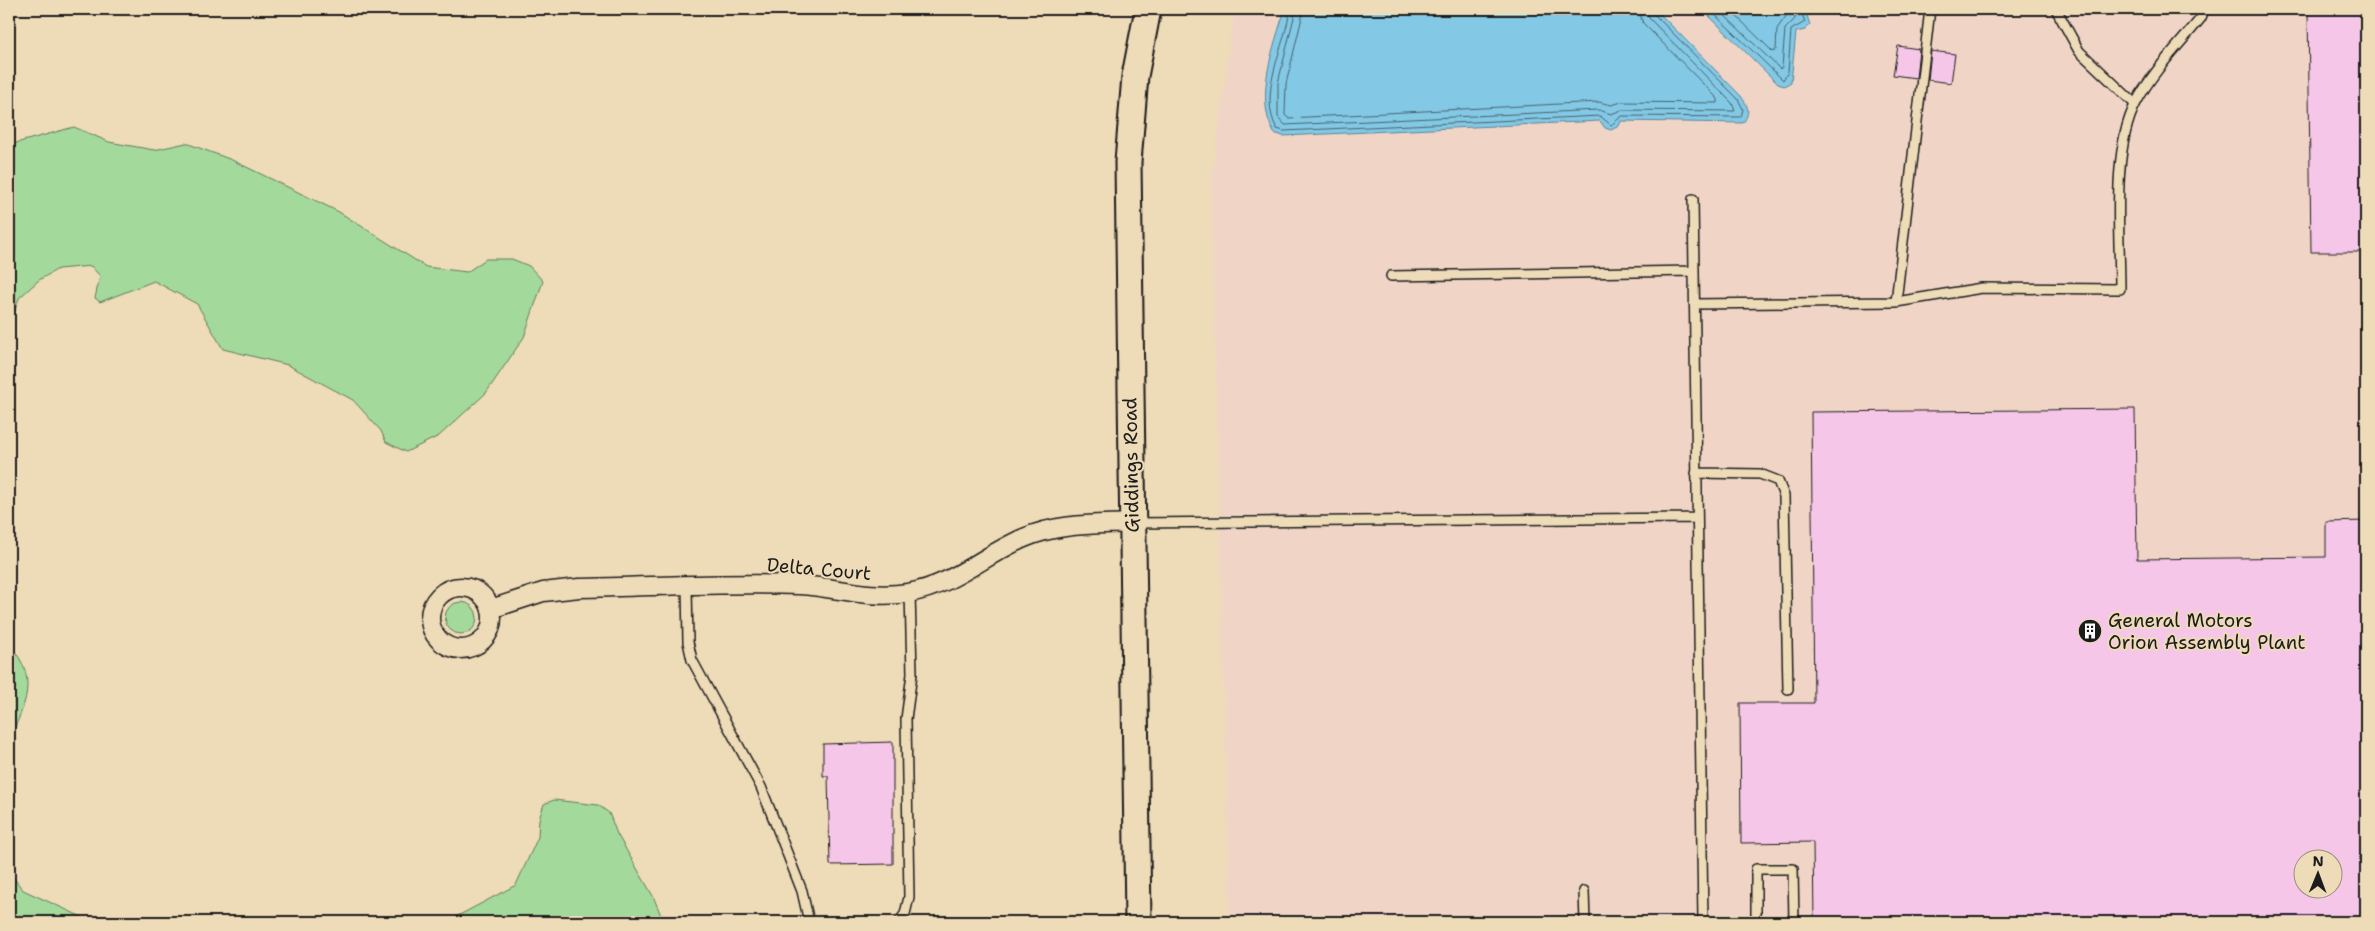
<svg xmlns="http://www.w3.org/2000/svg" width="2375" height="931" font-family="'Shantell Sans',sans-serif">
<rect width="100%" height="100%" fill="#eedbb8"/>
<filter id="ink" filterUnits="userSpaceOnUse"><feTurbulence type="fractalNoise" baseFrequency=".02" numOctaves="2"/><feDisplacementMap in="SourceGraphic" scale="10" xChannelSelector="R" yChannelSelector="G"/><feConvolveMatrix kernelMatrix="1 2 1 2 8 2 1 2 1" color-interpolation-filters="sRGB"/></filter>
<g filter="url(#ink)">
<path fill="#f0d5c7" fill-rule="evenodd" d="M1234,9H2366V922H1230L1211,186ZM2302,858H2332V888H2302Z"/>
<path fill="#a4d99c" stroke="#607a5c" d="M74,127L109,142L154,150L186,143L232,160L339,212L426,267L467,272L486,259H512L529,266L543,281L524,337L486,393L439,436L406,452L386,442L381,431L353,400L288,365L223,349L197,304L154,281L100,302L95,298L100,276L91,266L58,269L39,280L19,298L9,328V145Z
M445 618a16 16 0 1 1 32 0a16 16 0 1 1-32 0Z
M9,645C40,677 25,705 9,740Z
M554,800L598,805L609,813L617,834L653,896L662,918L661,922H441L452,919L516,885L538,837L539,819L544,804Z
M9,872L23,890L93,922H9Z"/>
<path fill="#83c9e5" stroke="#5a8495" d="M1285,9H1655L1741,96C1748,106 1751,112 1743,123L1621,121L1619,126L1611,130L1605,128L1600,121L1283,136L1274,133C1254,97 1274,45 1285,9Z
M1702,9H1805L1810,25L1805,30L1796,32L1791,82L1784,86L1778,84Z"/>
<g fill="none" stroke-linecap="round" stroke-linejoin="round">
<path stroke="#45616c" stroke-width="1" d="M1290,9C1286,45 1257,93 1277,129L1284,131L1600,116L1611,125L1622,116L1741,117L1743,109L1738,99L1654,14L1652,9
M1296,9L1278,83V117L1285,125L1599,110L1611,114L1622,110L1735,111L1732,103L1649,18L1646,9
M1304,9L1286,84L1285,115L1288,118L1599,102L1611,105L1622,102L1718,103V99L1643,23L1638,9
M1709,9L1783,80L1788,72L1791,30L1805,22L1800,9
M1718,9L1780,69L1782,67L1785,29L1795,19L1794,9
M1729,9L1773,52L1776,50L1777,29L1786,16V9"/>
</g>
<path fill="#f6c6e9" stroke="#1c1c1c" fill-rule="evenodd" d="M2308,9H2366V252H2311Z
M1898,46L1919,49L1916,78L1893,75Z
M1931,51L1955,54L1951,83L1928,80Z
M2135,409L2137,559L2326,557V522L2366,521V922H1814L1813,842L1741,843L1740,703H1814L1811,412ZM2302,858H2332V888H2302Z
M893,742V864L830,865L828,776H823V744Z"/>
<g fill="none" stroke-linecap="round" stroke-linejoin="round">
<g stroke="#1c1c1c" stroke-width="12">
<path id="lane" d="M2056,9L2079,51L2135,104
M1693,199L1703,922
M1391,276L1694,271
M1896,302L1930,9
M1694,304L1896,302L1982,288L2120,289C2120,236 2111,150 2136,103C2152,72 2179,45 2201,18L2204,9
M1696,473L1760,474L1778,481L1784,496L1788,689
M1135,523L1697,518
M687,586L688,642L692,660L761,787L802,891L809,922
M1584,891L1585,922
M899,922L905,914L909,897L906,719L912,674L910,592
M1756,922V869H1793L1794,922"/>
</g>
<g stroke="#1c1c1c" stroke-width="21">
<path id="street" d="M430 618a31 31 0 1 1 62 0a31 31 0 1 1-62 0Z
M491,609L543,592L579,588C652,587 726,582 799,585C838,587 865,599 908,593C952,586 984,555 1024,538C1058,523 1095,525 1132,523"/>
</g>
<g stroke="#1c1c1c" stroke-width="29">
<path id="secondary" d="M1138,922L1128,162L1135,76L1148,9"/>
</g>
<use href="#lane" stroke="#eedbb8" stroke-width="9"/>
<use href="#street" stroke="#eedbb8" stroke-width="18"/>
<use href="#secondary" stroke="#eedbb8" stroke-width="25"/>
</g>
</g>
<defs>
<g id="building-disc" transform="scale(1.25)"><circle r="9.5" fill="#1c1c1c" stroke="#eedbb8"/><path d="M-4-6H4V6H1V3H-1V6H-4ZM-2.5-4.3h1.7v1.8h-1.7ZM.8-4.3h1.7v1.8H.8ZM-2.5-1h1.7V.8h-1.7ZM.8-1h1.7V.8H.8Z" fill="#fff"/></g>
</defs>
<g fill-rule="evenodd">
<use href="#building-disc" x="2090" y="631"/>
</g>
<g text-anchor="middle" dominant-baseline="central" stroke-width="4" stroke-linejoin="round" paint-order="stroke">
<g font-size="19" fill="#1c1c1c" stroke="#eedbb8">
<text transform="translate(1131 465) rotate(-91)">Giddings Road</text>
<text transform="translate(819 569) rotate(5)">Delta Court</text>
</g>
<g font-size="19" fill="#1c1c1c" stroke="#eedbb8" text-anchor="start">
<text x="2108" y="620">General Motors<tspan x="2108" dy="22">Orion Assembly Plant</tspan></text>
</g>
</g>
<rect width="2375" height="931" fill="none" stroke="#eedbb8" stroke-width="30"/>
<rect x="15" y="15" width="2345" height="901" fill="none" stroke="#1c1c1c" stroke-width="2" filter="url(#ink)"/>
<g transform="translate(2318 874) rotate(1)"><circle r="24" fill="#eedbb8" stroke="#9a8f7a"/>
<path d="M0-4L9 19L0 12L-9 19Z" fill="#1c1c1c"/>
<text y="-8" font-size="14" font-weight="bold" text-anchor="middle" fill="#1c1c1c">N</text>
</g>
</svg>
